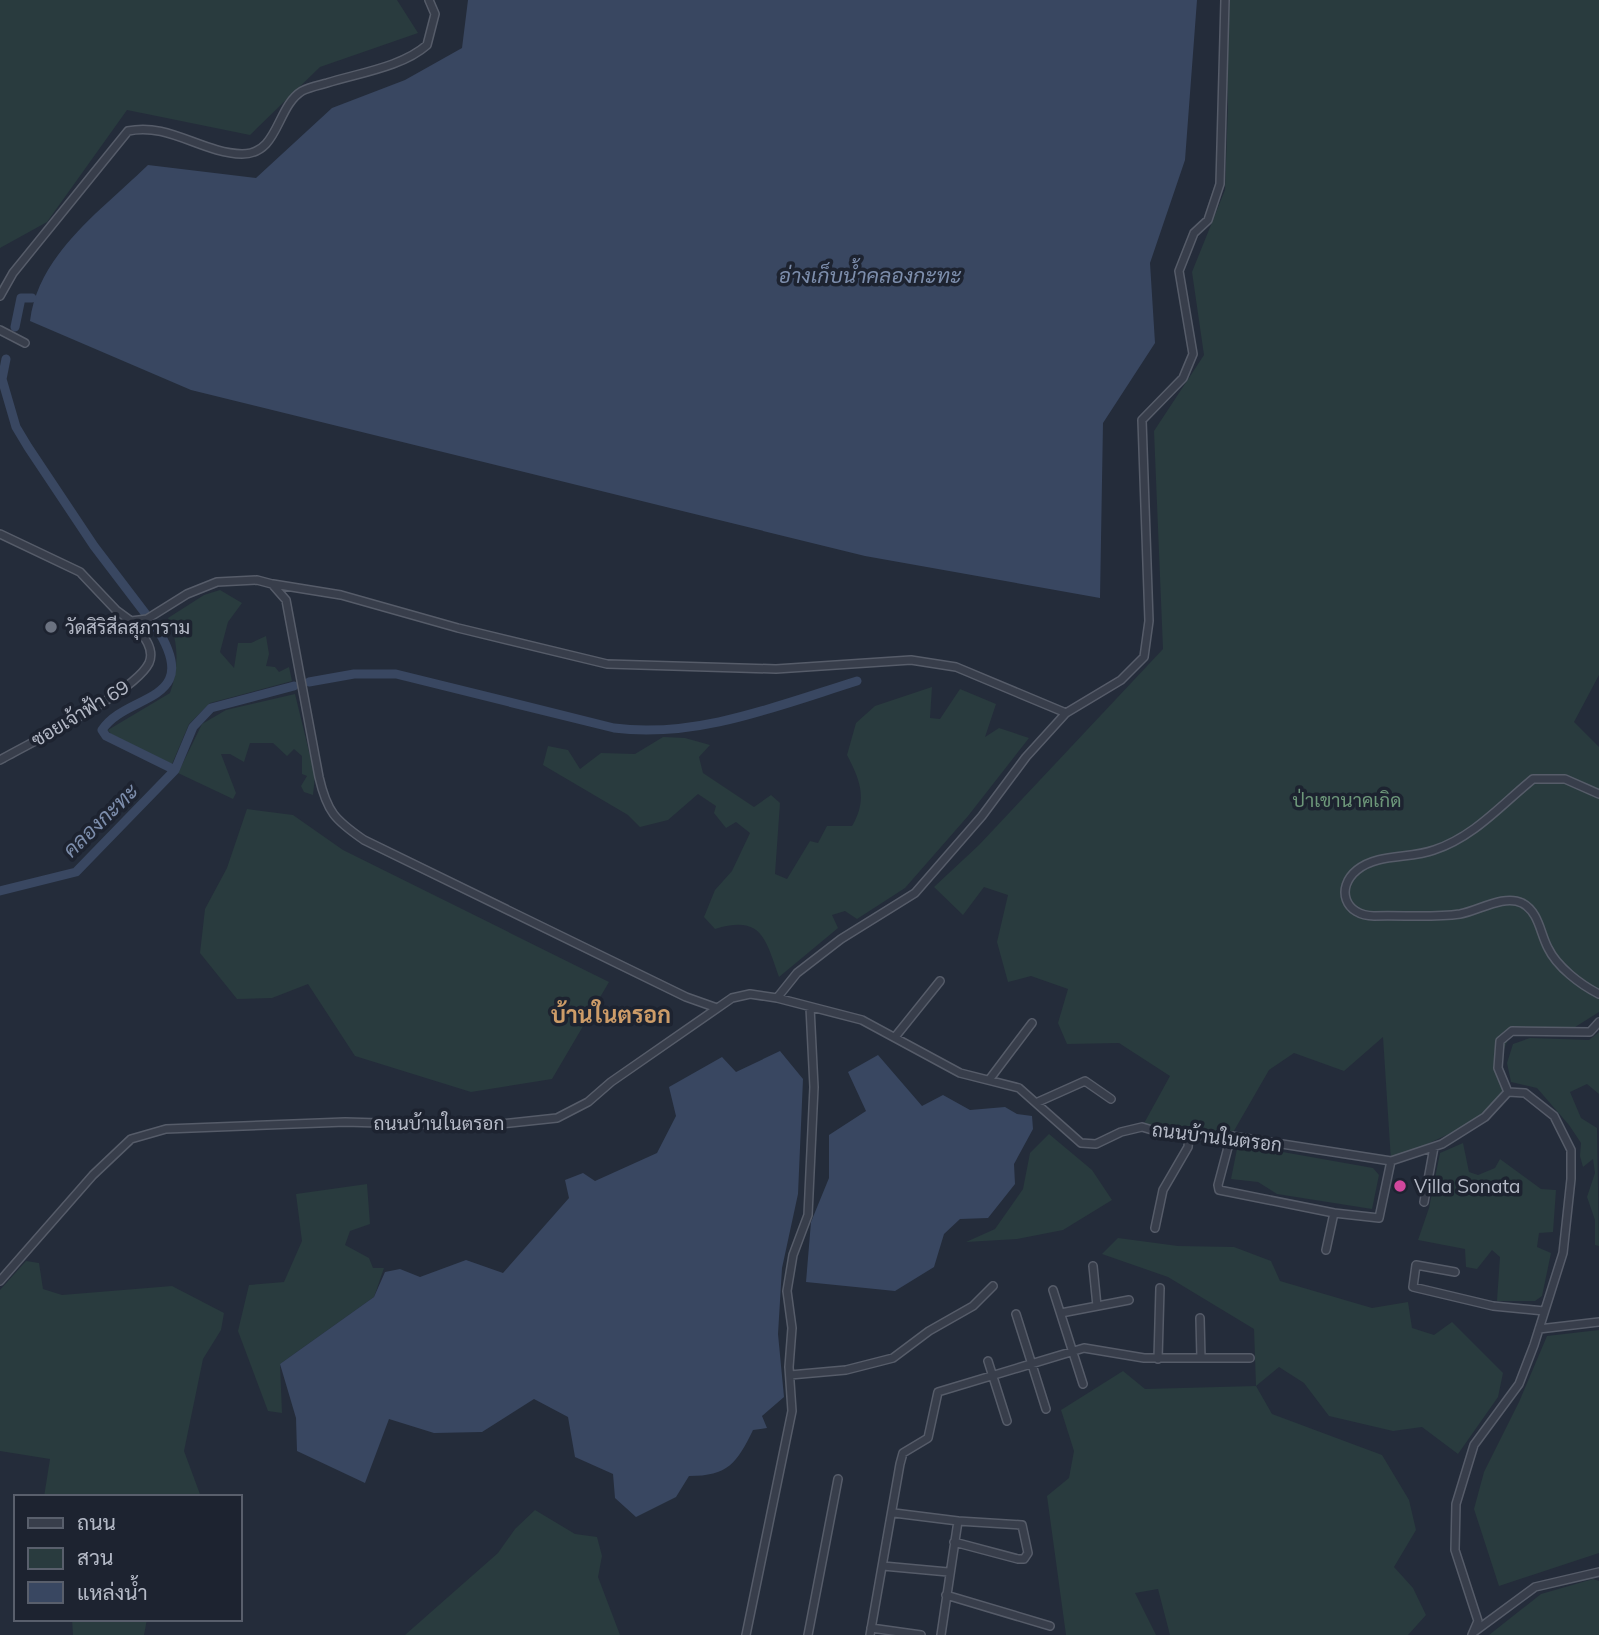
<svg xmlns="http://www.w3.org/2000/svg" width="1599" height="1635" font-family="Mulish,Sarabun,sans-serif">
<rect width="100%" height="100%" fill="#242c3a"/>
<path fill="#293b3e" d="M0,0H397L418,33L320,67L250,135L127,110L47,222L0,248Z
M1225,0H1599V675L1574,722L1599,747V1012L1572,1029L1510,1035L1499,1061L1505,1095L1485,1117L1391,1161L1383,1037L1344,1071L1294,1053L1269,1070L1231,1136L1142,1127L1170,1076L1119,1043L1067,1044L1058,1023L1068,989L1031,976L1008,982L997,942L1008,895L984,887L963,915L934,887L979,845L1163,649L1154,431L1204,355L1192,272L1225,190L1228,107Z
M220,590L242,603L228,622L220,652L234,668L238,643H251L266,636L269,654L266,666L275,667L279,672L289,667L292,681L210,703L189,724L172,764L111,734L108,730L170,693C179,668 179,643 168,618L204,595Z
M932,687L930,718L940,719L960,689L996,704L985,737L999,728L1029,738L968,816L905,888L857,919L845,911L832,915L838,928L779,977C765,938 762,915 715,929L704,917L715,890L732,871L750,833L736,822L726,828L714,813L716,806L698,794L668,820L640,827L628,815L543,765L548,746L568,750L580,769L601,753L635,754L663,737L685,738L710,745L699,757L703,773L754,807L771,795L780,803L775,874L787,879L810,841L818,843L827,826H852C868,799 860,780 847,755L856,723L875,706Z
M295,694L315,776L313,795L304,792L301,786L307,776L302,774V756L294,749L287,756L273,743H250L244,762L230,754H221L236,793L233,799L178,773L202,724L226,710Z
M247,809L293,815L343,850L609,982L552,1079L471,1092L355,1056L308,984L272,998L237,999L200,953L205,909L227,868Z
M1599,1032V1094L1587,1084L1570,1092L1581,1118L1597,1128L1599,1246L1595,1245V1220L1587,1197L1595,1173L1593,1159L1583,1167L1580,1156L1581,1143L1569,1125L1537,1088L1511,1082L1507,1063L1513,1044L1530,1038L1589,1040Z
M1049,1134L1092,1170L1112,1200L1063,1230L1017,1239L966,1242L995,1229L1023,1189L1030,1153Z
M1463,1143L1469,1172L1478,1175L1495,1168L1500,1159L1541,1189L1556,1190L1553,1232L1539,1233L1537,1247L1551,1253L1542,1296L1535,1301H1497L1500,1257L1492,1250L1477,1269L1466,1267L1465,1249L1418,1240L1429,1208L1440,1153Z
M1238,1144L1373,1168L1379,1175L1372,1209L1277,1194L1258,1182L1231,1179Z
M367,1184L370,1224L350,1231L345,1245L369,1258L373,1268H384L374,1297L280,1364L282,1413L268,1411L238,1331L249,1285L284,1282L302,1241L296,1194Z
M1118,1238L1178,1246L1234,1247L1271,1261L1280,1281L1372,1308L1408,1302L1412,1328L1434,1335L1452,1322L1503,1373L1498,1397L1458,1454L1422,1427L1393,1431L1329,1416L1304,1383L1279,1367L1256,1386L1272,1414L1382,1455L1409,1500L1416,1530L1394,1567L1413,1588L1426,1615L1408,1635H1170L1158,1589L1135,1593L1156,1635H1066L1047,1496L1069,1478L1074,1451L1061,1410L1123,1371L1145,1389L1256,1386L1254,1329L1168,1277L1102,1254Z
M26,1261L39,1263L43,1289L62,1295L172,1286L224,1313L221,1330L203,1359L184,1451L201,1497H44L50,1459L0,1451V1290Z
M1599,1330V1553L1499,1586L1474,1509L1484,1472L1519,1402L1547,1336Z
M535,1510L575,1534L597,1537L602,1556L598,1577L620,1635H405L498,1553L515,1529Z
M1593,1579L1599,1581V1635H1489L1541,1594Z
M72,1619H147L144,1635H73Z"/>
<path fill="#394761" d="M468,0H1197L1185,160L1150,263L1155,343L1103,423L1100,598L865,556L191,390L30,321C38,254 102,210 148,165L256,178L332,108L405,80L462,48Z
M780,1051L803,1079L798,1194L782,1268L778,1334L784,1397L762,1416L767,1428L753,1430C737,1463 728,1476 689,1476L676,1497L636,1517L615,1498L613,1474L575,1457L568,1417L534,1399L482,1432L434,1433L389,1419L365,1483L297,1451L296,1418L280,1364L374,1297L385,1272L400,1269L420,1277L466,1260L503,1273L569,1198L565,1180L583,1173L595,1181L657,1153L676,1116L669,1087L722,1057L736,1072Z
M878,1055L922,1106L943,1095L970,1110L1005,1107L1017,1114L1032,1116L1033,1129L1014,1164L1015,1184L988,1218L960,1219L944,1234L934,1267L895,1291L806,1282L811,1222L829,1178V1135L866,1111L848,1072Z"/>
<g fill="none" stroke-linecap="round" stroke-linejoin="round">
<path stroke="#394761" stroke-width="9" d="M15,327L21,298H32
M6,359L2,379L16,427L28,447L94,546L145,613
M156,627C205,704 127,692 102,730L106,736L175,770
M309,682L354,674H396L614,728C696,739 780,705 857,681
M0,891L76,872L175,770L193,727L211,708L294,686"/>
<g stroke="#565c69" stroke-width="10">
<path id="minor" d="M0,296L13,273L128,131C168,122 202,153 242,154C279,154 276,107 302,91C309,87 320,85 327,83C359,73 402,67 427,45L435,14L429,0
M0,330L25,343
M0,534L80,572L116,610L131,621L147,619L187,594L217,582L257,580L272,584L286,600L319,777C327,812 335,820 364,840L686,997L717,1008
M273,584L341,595L458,628L607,664L776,669L911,660L956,667L1066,713
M0,760C33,741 134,693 149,663C156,647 140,632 131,621
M1599,794L1565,779H1533C1502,804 1474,837 1434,850C1410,859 1378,853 1357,870C1335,888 1345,916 1374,916C1402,915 1432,918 1460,914C1478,911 1504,894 1522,903C1539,912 1540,933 1548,948C1557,967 1581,985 1599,994
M777,998L797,973L841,939L915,893L982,816L1026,757L1066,713L1121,680L1144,657L1149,621L1142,420L1183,378L1193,354L1179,271L1194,233L1208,220L1220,184L1225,0
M895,1037L940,981
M989,1080L1032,1023
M1508,1092L1498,1068L1500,1041L1512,1031L1590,1032L1599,1022
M1038,1102L1085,1081L1111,1099
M1231,1136L1218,1185L1219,1190L1334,1213
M1424,1202L1434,1147
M1155,1228L1163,1190L1188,1147L1189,1135
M1326,1250L1334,1213L1379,1218L1391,1161
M1093,1266L1097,1306
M1455,1272L1416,1265L1413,1287L1493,1306L1544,1311
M0,1281L93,1175L131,1139L166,1129L345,1122L483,1126L557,1118L588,1102L611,1082L732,998L750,994L777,998L862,1020L960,1073L1019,1088L1081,1143L1096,1144L1121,1132L1142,1127L1169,1135L1231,1136L1391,1161L1442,1144L1485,1117L1508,1092
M1053,1290L1083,1384
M1061,1313L1129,1300
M1016,1314L1046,1409
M1200,1318L1201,1358
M1539,1329L1599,1322
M1158,1359L1160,1288
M988,1361L1007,1421
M790,1375L846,1370L893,1358L929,1331L973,1306L993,1286
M894,1513L958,1521L941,1635
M954,1542L1018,1559H1024L1028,1553L1022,1525L958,1521
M883,1566L948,1572
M946,1595L1050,1626
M871,1628L921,1635
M1474,1632L1535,1587L1599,1572
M746,1635L792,1411L789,1367L792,1328L787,1291L793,1255L808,1215L814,1087L810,1007
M808,1635L838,1479
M870,1635L900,1464L903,1453L928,1438L938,1392L1084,1348L1144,1358H1250
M1472,1635L1478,1621L1455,1550L1456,1504L1474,1445L1519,1384L1534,1345L1563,1253L1571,1179V1150L1554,1116L1525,1093L1508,1092"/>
</g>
<use href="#minor" stroke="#383e4b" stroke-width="7"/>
</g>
<circle fill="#6b7280" stroke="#1d2330" stroke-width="2.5" cx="51" cy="627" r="7"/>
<circle fill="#d1479c" stroke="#1d2330" stroke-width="2.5" cx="1400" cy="1186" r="7"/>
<g text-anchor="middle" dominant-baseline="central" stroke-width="7" stroke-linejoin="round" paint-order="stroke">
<g font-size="19" fill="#b4b9c6" stroke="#1d2330" text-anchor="start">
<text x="65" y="627">วัดสิริสีลสุภาราม</text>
<text x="1414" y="1186">Villa Sonata</text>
</g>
<g font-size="19" fill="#b4b9c6" stroke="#1d2330">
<text transform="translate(80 713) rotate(-31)">ซอยเจ้าฟ้า 69</text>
<text x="439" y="1123">ถนนบ้านในตรอก</text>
<text transform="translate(1217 1137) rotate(7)">ถนนบ้านในตรอก</text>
</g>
<g font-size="19" fill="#6c9679" stroke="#1d2330">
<text x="1347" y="800">ป่าเขานาคเกิด</text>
</g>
<g font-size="21" font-style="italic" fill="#7d8eac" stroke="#1d2330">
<text x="870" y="275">อ่างเก็บน้ำคลองกะทะ</text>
<text transform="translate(100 820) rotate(-44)">คลองกะทะ</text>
</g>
<g font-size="23" font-weight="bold" fill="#cd9c68" stroke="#1d2330">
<text x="611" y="1014">บ้านในตรอก</text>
</g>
</g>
<rect x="14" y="1495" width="228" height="126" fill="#1d2330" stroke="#595f6c" stroke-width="2"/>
<rect x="28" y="1518" width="35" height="10" fill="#383e4b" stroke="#595f6c" stroke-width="2"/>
<text x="77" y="1530" font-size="21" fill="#b4b9c6">ถนน</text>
<rect x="28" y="1548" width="35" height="21" fill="#293b3e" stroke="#595f6c" stroke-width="2"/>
<text x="77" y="1565" font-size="21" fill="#b4b9c6">สวน</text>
<rect x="28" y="1582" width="35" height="21" fill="#394761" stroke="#595f6c" stroke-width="2"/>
<text x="77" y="1600" font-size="21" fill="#b4b9c6">แหล่งน้ำ</text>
</svg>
